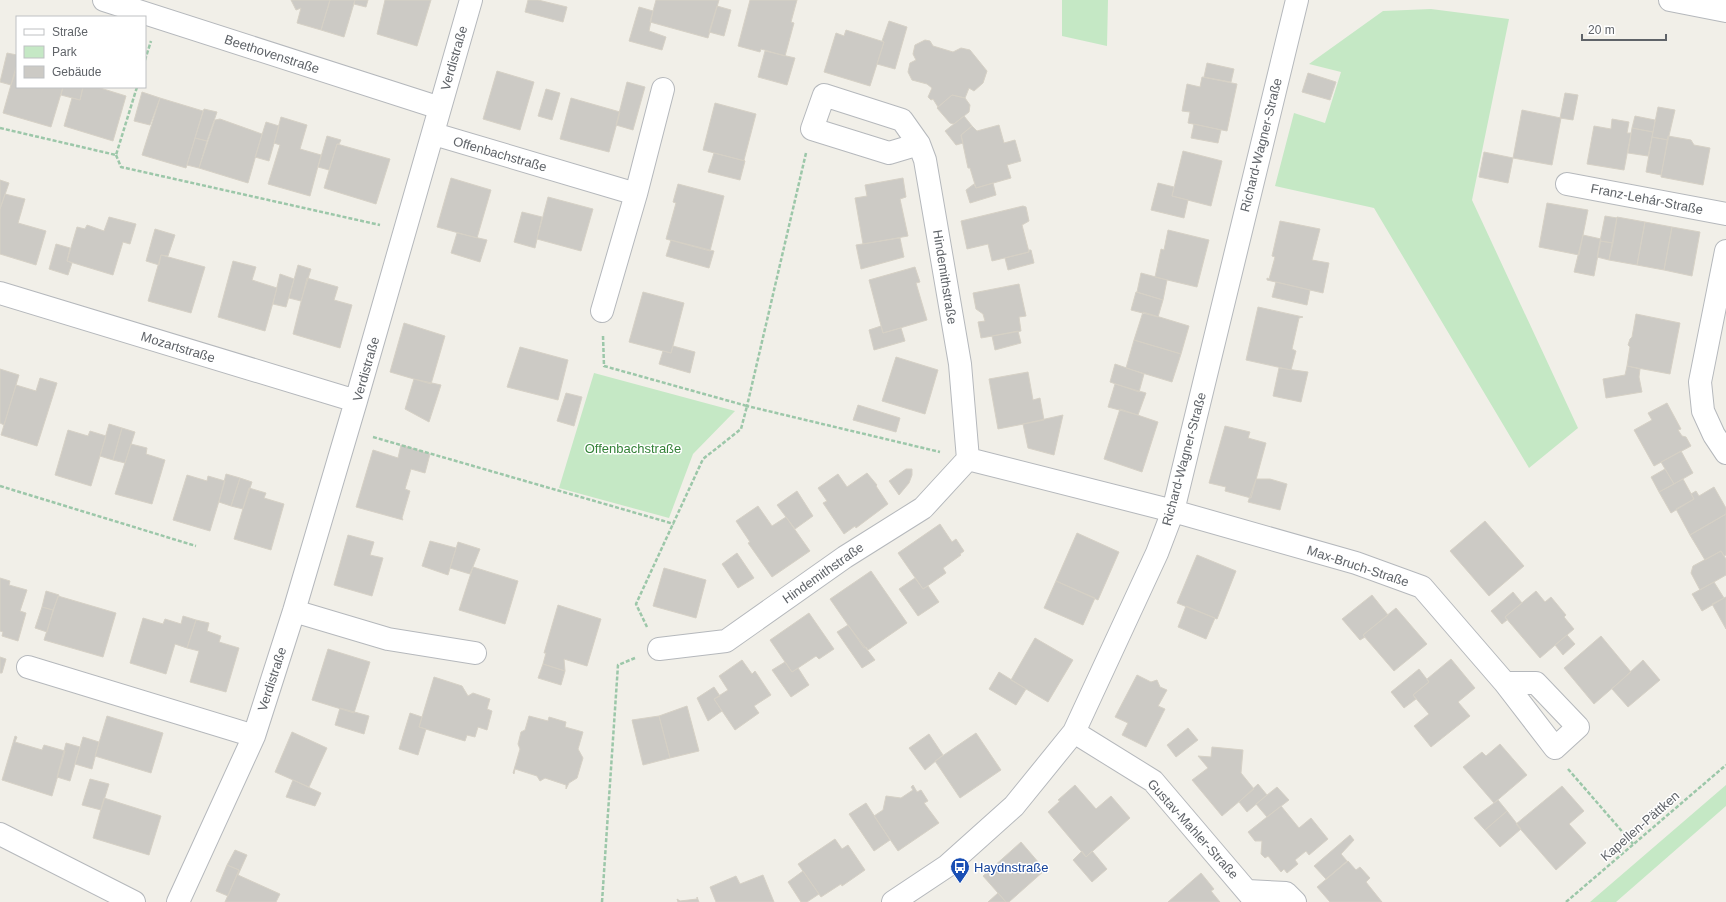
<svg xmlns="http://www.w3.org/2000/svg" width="1726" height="902" font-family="Arial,sans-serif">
<rect width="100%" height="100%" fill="#f1efe8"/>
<path fill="#c5e8c5" d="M1062,0H1108L1107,46L1062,36Z
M1431,9L1509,19L1472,200L1578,428L1529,468L1374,208L1275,186L1294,113L1325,123L1341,72L1309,64L1383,11Z
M594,373L735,411L693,454L669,518L559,488Z
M1726,785V806L1616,902H1590Z"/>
<path fill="#cccac5" stroke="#d6d1c6" d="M291,0H330L321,30L297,23L301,8L296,10Z
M330,0H355L344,37L321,30Z
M355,0H368L366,7L354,4Z
M385,0H431L417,46L377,34Z
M528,0H538L567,7L563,22L525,12Z
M656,0H719L708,38L650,22Z
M750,0H797L791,22L794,23L785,56L761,49L760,52L738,46Z
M717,6L731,10L724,36L709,32Z
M639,7L653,11L649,31L666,37L662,50L629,41Z
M889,21L907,27L895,69L877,64L884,42L882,41Z
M846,30L884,42L870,86L824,72L836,33L844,36Z
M925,40L930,41L933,46L953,52L961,48L970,50L987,71L983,83L974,91L969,88L965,98L952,95L938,107L933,99L931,100L928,97L932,88L927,84L912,80L908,72L910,63L916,60L913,54L915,45Z
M765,51L795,58L787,85L758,77Z
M7,53L17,55V68L11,85L0,82Z
M1207,63L1234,69L1231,82L1204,77Z
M16,67L17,87H63L51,127L3,113Z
M497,71L534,82L520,130L483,119Z
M1308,73L1336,82L1330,100L1302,92Z
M1202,77L1237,84L1227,131L1188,123L1190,112L1182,111L1187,84L1200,87Z
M627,82L645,87L633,130L616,125Z
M63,87H83L80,100L61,95Z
M83,87H97L126,96L113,141L64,126L72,98L80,100Z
M546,89L560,93L552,120L538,116Z
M142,92L160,98L150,125L134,121Z
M1565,93L1578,95L1573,120L1560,118Z
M952,95L965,98L970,105L969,112L954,124L950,123L937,108Z
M160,98L203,111L186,168L142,155Z
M571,98L620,112L609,152L560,139Z
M715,103L756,114L744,160L745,161L703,150Z
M1658,107L1675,110L1668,140L1652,137Z
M204,109L217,112L207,141L195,138Z
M1522,110L1561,118L1552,165L1513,158Z
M964,116L972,126L961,135L963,143L956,145L945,131Z
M1635,116L1655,120L1653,132L1632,128Z
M281,117L307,125L300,149L321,155L310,196L268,184L280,145L274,143Z
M220,119L262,134L248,183L199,168L215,120Z
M1612,119L1629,122L1627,133H1631L1624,170L1587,164L1594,126L1611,129Z
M266,122L279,126L269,161L255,157Z
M1194,124L1221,130L1218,143L1191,138Z
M999,125L1004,143L1015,140L1021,161L1007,165L1011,178L976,188L970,168H968L961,135L972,126L977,131Z
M1632,128L1653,132L1648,156L1628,153Z
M327,136L341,140L339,144H337L329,170L318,167Z
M1668,136L1691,140L1694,145L1710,148L1703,185L1661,177Z
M1652,137L1668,140L1661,175L1646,172Z
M195,138L207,141L199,168L187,165Z
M337,144L390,159L376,204L324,188Z
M1183,151L1222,161L1211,206L1172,196Z
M1484,152L1513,158L1508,183L1479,177Z
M714,153L745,161L740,180L708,172Z
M451,178L491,190L477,238L437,227Z
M903,178L906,197L900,199L908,236L863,244L855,198L867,196L865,185Z
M0,180L9,183L0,209Z
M993,183L996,195L970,203L966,190L974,184L976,188Z
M1158,183L1174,187L1172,196L1188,200L1184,218L1151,210Z
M678,184L724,196L710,251L666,239L676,203L673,202Z
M5,194L25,199L18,223L46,231L36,265L0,254V209Z
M548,197L593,209L581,251L537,239Z
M1547,203L1588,210L1579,255L1539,247Z
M1023,206L1026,207L1029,221L1022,225L1029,252L992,261L988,244L967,249L961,221Z
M522,212L542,217L535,248L514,242Z
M1605,216L1617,218L1613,243L1600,241Z
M109,217L136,224L130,244L123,242L113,275L67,261L77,227L85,229L87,225L104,231Z
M1617,217L1645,222L1637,265L1609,260Z
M1280,221L1320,229L1312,260L1329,263L1323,293L1267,280V278L1269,279L1275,257L1272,256Z
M1645,222L1672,227L1664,270L1637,265Z
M1672,227L1700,232L1692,276L1664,270Z
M155,229L175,235L168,256L161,255L159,265L146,261Z
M1168,230L1209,240L1197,287L1155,277L1161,249L1164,250Z
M457,233L487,240L480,262L451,253Z
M1583,235L1601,239L1594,276L1574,272Z
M900,238L904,257L861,269L856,245Z
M671,240L714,251L709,268L666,256Z
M1600,241L1613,243L1609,260L1597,257Z
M56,244L70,248L67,261L72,263L68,275L49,269Z
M1029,250H1031L1034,263L1008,270L1005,258L1029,252Z
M161,255L205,267L191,313L148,301Z
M233,261L256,267L252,280L277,288L265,331L218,317Z
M298,265L311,269L301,301L289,298Z
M915,267L920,282L916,283L927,320L883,333L869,280Z
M1141,273L1167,280L1163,300L1137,292Z
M280,274L294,279L286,307L273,304Z
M307,278L338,287L334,300L352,305L340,348L293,334Z
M1276,282L1310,290L1307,305L1272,297Z
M1019,284L1026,316L1019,317L1021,331L981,338L978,322L985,321L983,314L976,309L973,293Z
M643,292L684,303L671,353L629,342Z
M1136,292L1163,300L1158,317L1131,310Z
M1258,307L1303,317L1299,318L1292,349L1296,351L1291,370L1246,360Z
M1143,312L1189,326L1181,354L1134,340Z
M1636,314L1680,323L1670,374L1627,366L1630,347L1628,345L1630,339L1632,337Z
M404,323L445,336L431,384L390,372Z
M881,326L883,333L901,328L905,341L874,350L869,330Z
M1018,331L1021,343L995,350L992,336Z
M1134,340L1181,354L1172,382L1126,368Z
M673,346L695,352L690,373L659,364L663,351L671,353Z
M520,347L568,360L558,400L507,387Z
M896,357L938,370L925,414L882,401Z
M1115,364L1144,374L1139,392L1110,382Z
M1627,366L1640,369L1639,377L1642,392L1606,398L1603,379L1625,375Z
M1279,368L1308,372L1301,402L1273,396Z
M0,369L19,375L4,425L0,423Z
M1028,372L1033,400L1040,398L1044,420L998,429L989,379Z
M40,378L57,383L37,446L1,435L16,385L36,391Z
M414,379L441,385L429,422L405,409Z
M1115,384L1146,393L1138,415L1108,407Z
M566,393L582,397L574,426L557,421Z
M1667,403L1681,429L1678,430L1682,436L1686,437L1691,446L1654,466L1634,430L1652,420L1648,413Z
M858,405L900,418L896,432L853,420Z
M1120,409L1158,422L1142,472L1104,459Z
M1063,415L1054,455L1028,448L1023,424Z
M109,424L122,428L113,460L100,456Z
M1225,426L1250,432L1248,438L1266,443L1251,498L1225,491L1226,487L1209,483Z
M122,428L135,432L125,463L113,460Z
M68,430L88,436L90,431L106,436L91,486L55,475Z
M131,444L147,448L146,454L165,460L152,504L115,494Z
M401,445L430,454L425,473L411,469L405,489L410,491L402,518L403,520L356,507L373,450L398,458Z
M1681,451L1693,473L1674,484L1661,462Z
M906,469H912V475L909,483L899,495L889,481Z
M1665,469L1674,484L1659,492L1651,477Z
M867,473L877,485L876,486L888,504L856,528L855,526L844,534L823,503L827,501L818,488L838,474L847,487Z
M226,474L240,478L231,506L219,502Z
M187,475L207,481L208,476L225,481L210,531L173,520Z
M240,478L252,482L243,509L231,506Z
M1256,479H1270L1287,484L1280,510L1248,502Z
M1683,479L1694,499L1671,513L1659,492Z
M1714,487L1726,508V514L1690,535L1676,509L1694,499L1691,494L1696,491L1699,496Z
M249,488L266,493L264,498L284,504L271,550L234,539Z
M797,491L813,516L795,529L777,505Z
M758,506L772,526L786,517L810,551L772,577L748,543L750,542L736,521Z
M1726,514V555L1724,556L1721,551L1705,560L1690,535Z
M1485,521L1524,566L1489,596L1450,551Z
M940,524L952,542L956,539L964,551L960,554L961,555L943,568L946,573L923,589L898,553Z
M1077,533L1119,552L1098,600L1056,581Z
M348,535L374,542L370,555L383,558L372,596L334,585Z
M430,541L456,548L448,575L422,566Z
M458,542L480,549L470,574L450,568Z
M1721,551L1726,559V575L1700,590L1691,573L1693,566Z
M737,553L754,578L738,588L722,564Z
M1197,555L1236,571L1217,619L1177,603Z
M473,567L518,581L505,624L459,610Z
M664,568L706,580L696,618L653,606Z
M871,571L907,623L868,650L866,647L864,648L830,599Z
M0,578L10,581L9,585L27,590L20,611L26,613L18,641L2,636L3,632L0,631Z
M915,578L923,589L928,586L939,602L918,616L899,589Z
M1056,581L1095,598L1083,625L1044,608Z
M1714,582L1724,598L1702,611L1692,594Z
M46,591L59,595L53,610L42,607Z
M1536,591L1545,602L1551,597L1566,615L1564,617L1574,629L1540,658L1505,617Z
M1513,592L1522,603L1505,617L1507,620L1502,624L1491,611Z
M1372,595L1388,615L1363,635L1365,637L1360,640L1342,619Z
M58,596L116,613L103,657L44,640Z
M1726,597V629L1712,604Z
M558,605L601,619L587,666L564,659L565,671L543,664L546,653H544Z
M1186,606L1215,618L1206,639L1178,627Z
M42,607L53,610L47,632L35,628Z
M1396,608L1427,644L1394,671L1363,635Z
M809,613L834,649L819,659L816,656L792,672L770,640Z
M183,616L196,620L187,648L175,644L166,674L130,663L143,618L163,624L165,619L181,624Z
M196,620L209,623L207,631L221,636L219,642L239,648L226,692L190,682L199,651L187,648Z
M848,625L875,660L862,668L837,632Z
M1567,635L1575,644L1563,655L1555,645Z
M1601,636L1631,672L1594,704L1564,668Z
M1035,638L1073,660L1048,702L1011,680Z
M328,649L370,662L354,713L312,700Z
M0,657L6,659L2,673H0Z
M1451,659L1475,688L1458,702L1470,716L1431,747L1414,726L1429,714L1413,695L1429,682L1427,679Z
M742,660L752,674L755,671L771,695L754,706L759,713L735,730L714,699L728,690L719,676Z
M1643,660L1660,680L1628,707L1612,689Z
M785,662L792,672L798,668L809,685L791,697L772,670Z
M543,664L565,671L561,685L538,678Z
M1419,669L1429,682L1413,695L1416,699L1404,708L1391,692Z
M999,672L1026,689L1016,705L989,689Z
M1137,675L1151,682L1157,680L1160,687L1167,690L1158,706L1165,709L1146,747L1122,735L1128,723L1115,717Z
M434,677L462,686L468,696L473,693L490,699L487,709L492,711L487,730L478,727L475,737L467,735L465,741L419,727Z
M714,687L720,696L714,699L722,711L708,721L697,698Z
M687,706L699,751L670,758L659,716Z
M340,708L369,716L364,734L335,725Z
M410,713L422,717L419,727L426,729L418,755L399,749Z
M107,716L163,733L151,773L95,756Z
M529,716L548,721L549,717L566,722L565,727L583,732L578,749L583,758L577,778L569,783L566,789V785L545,778L540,781L537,776L515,769L514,774L513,773L520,749L518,744L521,732L525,730Z
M659,716L670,758L643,765L632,720Z
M1188,728L1198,740L1176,757L1167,745Z
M292,732L327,748L309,787L275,772Z
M976,733L1001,770L960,798L935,761Z
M929,734L943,755L925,770L909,748Z
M15,736L17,737L15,742L42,750L44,745L65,751L52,796L2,780Z
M83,737L99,742L92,769L75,764Z
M66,743L80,747L70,781L57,777Z
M1500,744L1527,775L1494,803L1463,767L1482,752L1486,756Z
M1212,747L1243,750L1241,773L1254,789L1222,816L1192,780L1208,768L1198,756L1211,757Z
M90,779L109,784L101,810L82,805Z
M293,780L321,793L315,806L286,797Z
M1258,784L1267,795L1247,812L1239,802Z
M913,785L917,792L921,790L928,801L924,803L939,823L898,851L874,816L883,810L886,796L901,798L913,790L911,787Z
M1075,785L1096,809L1111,796L1130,818L1086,857L1048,812L1060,801L1058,800Z
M1562,786L1584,811L1569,824L1586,843L1556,870L1516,824Z
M1277,787L1289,800L1267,817L1256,804Z
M104,798L161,816L149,855L93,838Z
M1498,800L1507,811L1485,830L1474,818Z
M866,803L890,840L874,851L849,814Z
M1281,806L1299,828L1311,818L1328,839L1309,855L1306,851L1295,860L1298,864L1287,873L1284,869L1281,872L1268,856L1265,858L1261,854L1262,841H1255L1248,832Z
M1507,811L1521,829L1500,847L1485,830Z
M1350,835L1354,840L1341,854L1347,861L1326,879L1314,866Z
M835,839L842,849L848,845L865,870L842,886L841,884L821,897L798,864Z
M1021,842L1045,870L1009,902H1006L983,876Z
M235,850L247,855L238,875L280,894L276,902H225L239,870L227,865Z
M1082,851L1086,857L1092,851L1107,869L1092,882L1073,860Z
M1348,861L1356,870L1360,867L1370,878L1366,882L1382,902H1330L1317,887Z
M227,865L239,870L228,896L216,891Z
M803,871L819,894L807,902H801L788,882Z
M1201,873L1214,889L1211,891L1220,902H1168Z
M763,875L774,902H716L710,887L736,876L740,884Z
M998,893L1006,902H988Z
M697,897L699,902H678L677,899L680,901L697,899Z"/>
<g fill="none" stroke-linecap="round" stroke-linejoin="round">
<g stroke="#b5b8bc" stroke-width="24">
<path id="minor" d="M104,0L440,108
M434,134L636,194
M919,144L889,153L812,129L824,95L902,120L919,144L925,160L960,364L968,459
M1567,184L1726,214
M1726,251L1700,382L1703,411L1714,435L1726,453
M0,293L356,401
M602,311L636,194L663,89
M294,611L388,639L475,653
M659,649L726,641L845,557L923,508L968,459L1173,511L1356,563L1422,587L1505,683L1555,748L1578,727L1536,683H1505
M28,667L254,736
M1074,732L1153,781L1256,902
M0,834L134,902
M1247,891L1286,893L1295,902
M178,902L254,736L294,611L356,401L471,0
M893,902L947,866L1014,806L1074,732L1157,553L1173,511L1297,0"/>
</g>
<g stroke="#b5b8bc" stroke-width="24">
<path id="tertiary" d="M1670,0L1726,11"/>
</g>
<path stroke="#9cc7a9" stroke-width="2.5" stroke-dasharray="4 2" stroke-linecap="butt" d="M145,60L151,41
M0,128L116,155L137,87
M806,153L747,406L940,452
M116,155L121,167L380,225
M603,336L604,366L747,406L741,429L703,459L636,604L647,627
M373,437L674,524
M0,486L196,546
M1568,769L1633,844
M602,902L618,665L635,658
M1566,902L1726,765"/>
<use href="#minor" stroke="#fff" stroke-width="22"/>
<use href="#tertiary" stroke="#fff" stroke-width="22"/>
</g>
<defs>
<g id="bus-pin" transform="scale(1)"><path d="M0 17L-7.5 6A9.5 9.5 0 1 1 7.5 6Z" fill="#1a4fb4" stroke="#fff"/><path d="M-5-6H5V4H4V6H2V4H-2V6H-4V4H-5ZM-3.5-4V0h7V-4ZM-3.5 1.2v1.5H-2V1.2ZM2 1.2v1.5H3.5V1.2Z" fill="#fff"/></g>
</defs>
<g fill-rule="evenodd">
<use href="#bus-pin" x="960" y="867"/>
</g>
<g text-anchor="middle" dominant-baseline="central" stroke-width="3" stroke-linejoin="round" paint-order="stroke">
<g font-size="13" fill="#5f6368" stroke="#fff">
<text transform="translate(272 54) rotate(18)">Beethovenstraße</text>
<text transform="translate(454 58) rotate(-74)">Verdistraße</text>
<text transform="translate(1261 145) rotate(-76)">Richard-Wagner-Straße</text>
<text transform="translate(500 154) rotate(16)">Offenbachstraße</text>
<text transform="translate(1647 199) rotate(11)">Franz-Lehár-Straße</text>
<text transform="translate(945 277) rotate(81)">Hindemithstraße</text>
<text transform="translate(178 347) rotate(17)">Mozartstraße</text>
<text transform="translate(366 369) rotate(-74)">Verdistraße</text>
<text transform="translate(1184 459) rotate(-75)">Richard-Wagner-Straße</text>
<text transform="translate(1358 566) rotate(18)">Max-Bruch-Straße</text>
<text transform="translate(823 573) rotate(-35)">Hindemithstraße</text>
<text transform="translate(272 679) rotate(-72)">Verdistraße</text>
<text transform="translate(1640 826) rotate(-41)">Kapellen-Pättken</text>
<text transform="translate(1193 829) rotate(48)">Gustav-Mahler-Straße</text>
</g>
<g font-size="13" fill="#348238" stroke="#fff">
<text x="633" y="448">Offenbachstraße</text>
</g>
<g font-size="13" fill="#164399" stroke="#fff" text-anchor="start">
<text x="974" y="867">Haydnstraße</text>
</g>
</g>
<rect x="16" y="16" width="130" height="72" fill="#ffffff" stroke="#bfc1c3"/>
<rect x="24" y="29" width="20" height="6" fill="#ffffff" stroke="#bfc1c3"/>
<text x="52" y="36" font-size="12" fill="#5f6368">Straße</text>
<rect x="24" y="46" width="20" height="12" fill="#c5e8c5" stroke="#bfc1c3"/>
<text x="52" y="56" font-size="12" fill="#5f6368">Park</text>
<rect x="24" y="66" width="20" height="12" fill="#cccac5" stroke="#bfc1c3"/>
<text x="52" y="76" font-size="12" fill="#5f6368">Gebäude</text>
<path d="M1582 34v6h84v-6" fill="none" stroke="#5f6368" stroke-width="2"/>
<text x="1588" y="34" font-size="12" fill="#5f6368" stroke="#ffffff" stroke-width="3" paint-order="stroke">20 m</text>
</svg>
